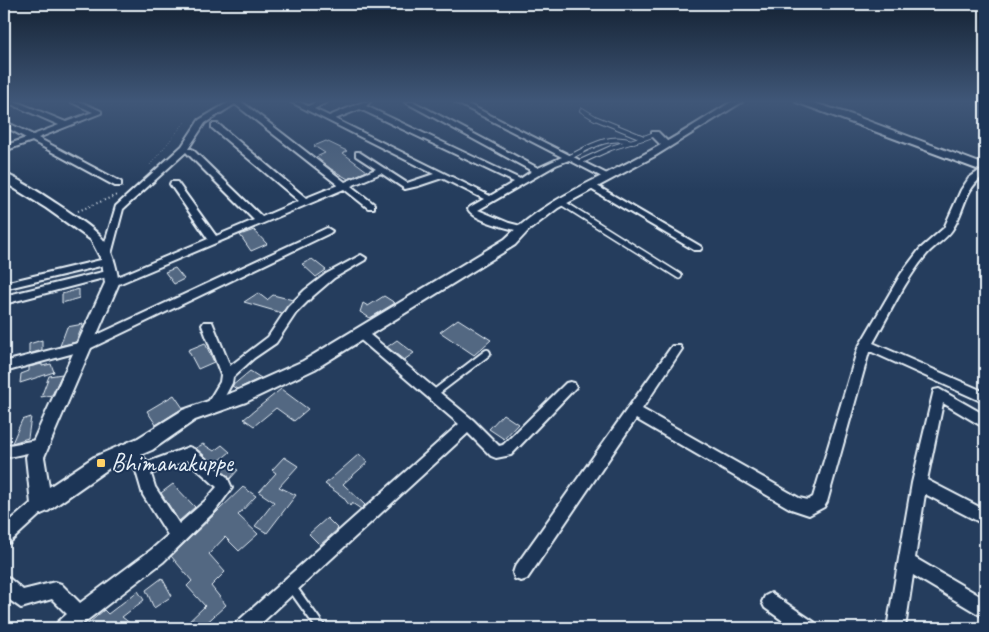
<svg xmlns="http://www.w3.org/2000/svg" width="989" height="632" font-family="Caveat,sans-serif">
<rect width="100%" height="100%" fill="#253d5d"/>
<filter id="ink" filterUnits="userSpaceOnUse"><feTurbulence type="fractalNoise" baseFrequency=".02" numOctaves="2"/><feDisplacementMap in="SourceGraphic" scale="10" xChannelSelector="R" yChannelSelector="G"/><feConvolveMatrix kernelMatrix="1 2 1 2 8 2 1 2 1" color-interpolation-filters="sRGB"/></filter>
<g filter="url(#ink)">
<path fill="#536782" stroke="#e8f1f8" d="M326,141L347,151L343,153L367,171L348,179L331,169L316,157L325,153L314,146Z
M254,230L267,244L251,251L240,235Z
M312,259L326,270L316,277L302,264Z
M175,268L184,279L174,284L165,272Z
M79,289V298L62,303V294Z
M258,293L267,300L273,295L293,300L282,313L244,302Z
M384,296L395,303L370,318L360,312L363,303L368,306Z
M458,319L491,340L474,355L440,332Z
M83,324L76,342L60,346L67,327Z
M42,340V350L29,354V344Z
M397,340L414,353L404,360L387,347Z
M205,343L214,362L198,369L188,350Z
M42,364V366L51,364L54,372L20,383L21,374L29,371V367Z
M250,371L261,378L237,389L232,386Z
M62,374L52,395L41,397L49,376Z
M281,389L308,409L294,421L276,408L254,426L244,419Z
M174,395L183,408L156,425L147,411Z
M503,414L518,424L504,439L489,429Z
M31,417L28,438L12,443L22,420Z
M203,444L214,451L222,445L230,452L219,461L238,470L230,479L196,448Z
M359,454L368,462L343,484L365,505L361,509L352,503L350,506L343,497L325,484Z
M284,457L298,466L279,487L296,495L267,533L255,526L274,502L259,492L276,473L272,470Z
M173,484L195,507L179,521L161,493Z
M243,487L256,496L238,515L258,534L239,551L225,537L209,554L225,572L211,586L226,605L201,628H182L205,606L187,586L192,581L171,556Z
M327,518L338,529L320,545L309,534Z
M162,578L172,596L154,608L146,590Z
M138,591L144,600L122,617L136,628H83L104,610L108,614Z"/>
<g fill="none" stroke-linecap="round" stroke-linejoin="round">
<g stroke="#e8f1f8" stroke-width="6">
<path id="service-far3" d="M582,110L595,118L644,138L655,134
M570,157C590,147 609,134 632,142
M580,162L611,148L643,138"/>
</g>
<g stroke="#e8f1f8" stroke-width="8">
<path id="service-far2" d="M561,202L679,276"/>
</g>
<g stroke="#e8f1f8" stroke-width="10">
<path id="service-far1" d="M432,395L487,353"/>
</g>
<g stroke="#e8f1f8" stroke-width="12">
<path id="service" d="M291,586L321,628"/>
</g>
<g stroke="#e8f1f8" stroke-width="4">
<path id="minor" d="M10,102H17L66,122L93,112L71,102H81L101,111V113L38,138L121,182V186H115L32,141L4,151V146L26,138L4,126V121L33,135L59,125L11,104Z
M229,102H242L345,182L376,169L356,156V152H359L407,183L434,174L291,102H300L308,106L317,102H327L314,109L329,116L363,102H370L366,106L520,179L532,171L405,102H414L538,168L562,157L455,102H464L613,177L609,180L606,179L569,160L556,165L478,210L509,223L525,227L527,229L522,232C509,228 474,221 468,209L470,207L484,199L442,178L418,186L405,189L381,173L351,186L374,204V208H368L344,189L116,285H108L107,283L108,281L208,239L170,184L171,182H177L216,236L254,220L186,152L123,209L110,258L114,261L113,263L4,289V283L105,259L101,256L116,206L182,146L199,120ZM235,104L338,185L306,198L218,124H212V128L299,201L262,217L192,149H188L205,123ZM360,109L514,182L490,196L335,119Z
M652,132H658L669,143V147H663L652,136Z
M982,169H985V175C963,190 966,209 952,230C946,239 935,245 927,254C905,280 890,313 873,343L985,392V403L872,352H869L827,502L824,507L809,515L791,509L636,419L527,579L521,581L515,579L513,573L515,567L672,346H680L682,349L642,409L799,498L808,500L813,497L858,348L901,274L920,249L944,228L961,190L969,178Z
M592,183L700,246L702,248L700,250H694L589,188L588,186Z
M327,228L332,231L330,233L89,349L4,372V362L82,342Z
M361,255L366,258L365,260L334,278L313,296L296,313L276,343L254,358L233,377L232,383L217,411L212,412L207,411L205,407L220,382L221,375L202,325L204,322H212L230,366L268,337L288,307L305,290L326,274Z
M111,270L116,273L115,275L4,304V296Z
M360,329L364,330L473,420L499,446L503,445L566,383L570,382L574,383L576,387L511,455L496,458L491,456L468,433L256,628H234L237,622L459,424L356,336L354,333L356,330Z
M939,389L985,415V428L943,403L927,480L985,510V525L925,494L915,558L985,599V618L913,575L905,628H887L912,483L933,394L934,390Z
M41,439L46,441L48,445L46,449L4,458V446Z
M129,445L134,447L148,462L189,447L194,449L227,477L232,488L215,511L163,562L77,628H55L58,622L67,614L52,599L21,608L4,596V577L10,579L23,590L55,582L61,584L80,603L151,550L168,535L143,495L136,471L122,451L124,447ZM187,460L217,487L205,501L179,524L155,487L151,474Z
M41,497L46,499L49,504L46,509L10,542L4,544V526L36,499Z
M771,593L814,622L817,628H793L765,608L762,602L765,596Z"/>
</g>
<g stroke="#e8f1f8" stroke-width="4">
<path id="tertiary" d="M731,102H742L655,156L558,208L528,231L515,245L315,369L246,402L195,420L152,450L108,469L48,511L41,514L34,511L31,504L26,457L105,283L102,261L91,240L46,208L4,182V174C17,176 93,226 101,237C113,250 116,266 119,283L44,457L49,487L94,457L138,438L183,410L234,392L303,361L505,239C543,202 589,183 635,159C668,142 699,122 731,102Z
M796,102H811L852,115L985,165V172Z"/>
</g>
<path stroke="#e8f1f8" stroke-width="1" stroke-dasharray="0.5 2.5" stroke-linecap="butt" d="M150,165L185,122"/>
<path stroke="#e8f1f8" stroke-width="2" stroke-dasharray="1 3" stroke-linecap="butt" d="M78,211L117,195"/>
<use href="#service-far3" stroke="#1d3557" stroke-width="4"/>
<use href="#service-far2" stroke="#1d3557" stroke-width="5"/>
<use href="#service-far1" stroke="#1d3557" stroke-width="6"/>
<use href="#service" stroke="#1d3557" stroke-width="8"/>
<use href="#minor" fill="#1d3557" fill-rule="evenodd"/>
<use href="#tertiary" fill="#1d3557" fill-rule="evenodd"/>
</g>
</g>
<linearGradient id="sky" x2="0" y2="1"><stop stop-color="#142233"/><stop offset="0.53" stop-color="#405778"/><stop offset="1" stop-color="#405778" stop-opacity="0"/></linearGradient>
<rect width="989" height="191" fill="url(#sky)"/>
<rect fill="#ffd166" stroke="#1d3557" stroke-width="2" x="96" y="458" width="10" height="10" rx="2.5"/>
<g text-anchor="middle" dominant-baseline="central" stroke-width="4" stroke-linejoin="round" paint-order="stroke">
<g font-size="25" fill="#e8f1f8" stroke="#1d3557" text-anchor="start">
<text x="111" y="463">Bhimanakuppe</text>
</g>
</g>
<rect width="989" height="632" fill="none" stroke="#1d3557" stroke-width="20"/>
<rect x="10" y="10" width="969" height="612" fill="none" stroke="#e8f1f8" stroke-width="2" filter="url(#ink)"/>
</svg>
